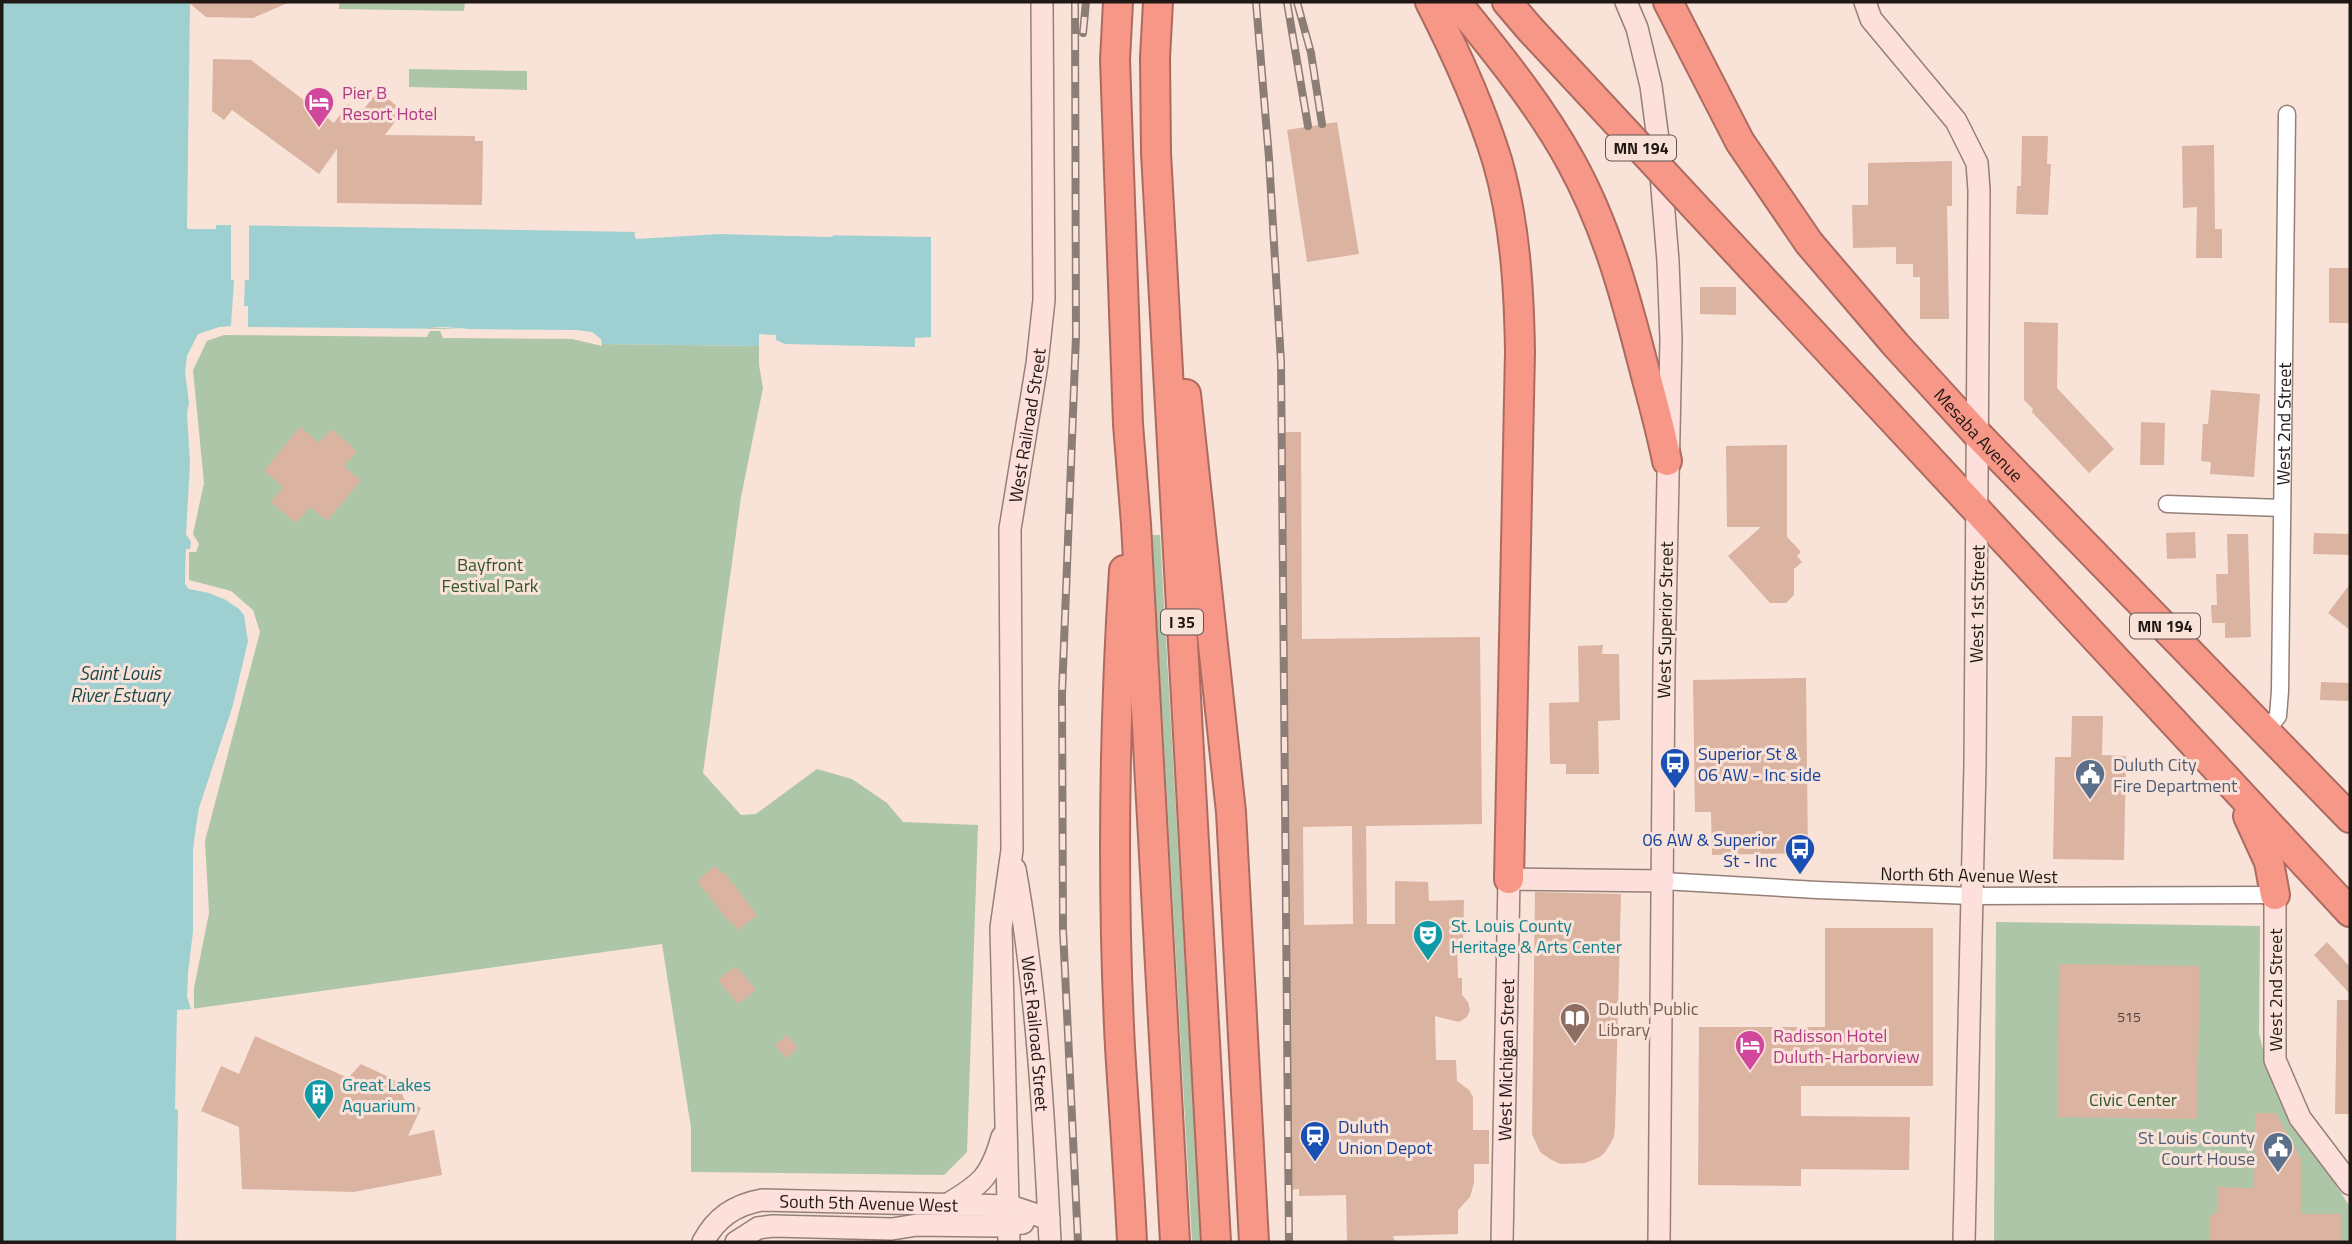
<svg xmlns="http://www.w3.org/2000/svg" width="2352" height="1244" font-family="'Titillium Web',sans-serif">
<rect width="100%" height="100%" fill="#f9e2d8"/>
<path fill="#adc6a7" d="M339,2H465L464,11L339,9Z
M409,69L527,71V90L409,87Z
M427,327L573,336L602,344L759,346V365L763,388L741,497L703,773L741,815L756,814L817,769L852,779L887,803L903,822L978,825L967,1152L944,1175L691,1172V1128L662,944L191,1009L185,584L189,534V369L204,338L223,331Z
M1152,535H1160L1201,1242H1192Z
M1996,922L2260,926L2259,1034L2271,1079L2293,1119L2350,1207V1242H1994Z"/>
<path fill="#9ed0d2" d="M2,2H190L187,227L188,229H216V225H231L931,237V337L915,338V347L785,344L776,340V335L759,334V346L602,344L573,336L443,327H427L426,334L223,331L204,338L189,369L200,483L189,534L194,549H186L185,583L194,584L250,612L257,632L202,841L191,1009L177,1010L175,1109L178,1110L176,1242H2Z"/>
<path fill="#f9e2d8" d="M231,225H249V280H245L244,306H248V327L576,330L592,332L601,339L602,346L572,339L443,338L440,331H430L427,337L224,335L207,341L193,370L204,483L193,534L199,544L196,552H189V580L231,591L253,610L260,632L205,841L209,913L194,988V1009H191L187,997L188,973L193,932V850L196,826L199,808L233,705L248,641L244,615L239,609L226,600L209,593L189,589L185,584L186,549H190L191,542L186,534L190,463L187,413L189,403L185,371L187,356L198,334L219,327L231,326L234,280H231Z
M646,229L720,231L835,232L832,237L720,234L636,239L634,233Z"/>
<path fill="#dab3a1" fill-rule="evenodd" d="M188,2H290L253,18L206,17Z
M213,59L251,60L334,123L348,104L360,114L378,91L403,111L385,135L475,136V141H483L482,205L337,203V149L319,174L232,110L224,120L212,111Z
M1337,122L1359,254L1307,262L1287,130Z
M2022,136H2048L2047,164H2051L2048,215L2016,214L2017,186H2021Z
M2214,145L2215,229H2222V258H2196L2197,207L2183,208L2182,146Z
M1952,161V206H1947L1949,319H1920V277H1913V264H1896V247L1853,248L1852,205H1868V163Z
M2329,268H2350V323H2329Z
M1700,287H1736V315L1700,314Z
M2024,322L2058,323L2057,388L2114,449L2089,473L2032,412L2033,409L2024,400Z
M2211,390L2260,394L2254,477L2210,474L2211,462L2201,461L2203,424H2208Z
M2141,422L2165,423L2164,465H2140Z
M300,427L319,443L331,429L357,451L344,466L361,480L327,521L310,507L296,523L271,502L283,487L264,471Z
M1284,432H1301L1302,639L1480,637L1482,824L1366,826L1367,924H1395V881L1428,882L1429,901L1464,900L1463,946H1457L1458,978H1462V995L1468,1002L1470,1010L1467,1017L1459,1022L1435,1016L1436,1060H1456L1457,1081L1469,1090L1473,1097V1130H1489V1164H1474V1183L1470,1197L1458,1210V1234L1393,1236L1395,1242H1347L1346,1195L1299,1196V1189L1290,1190ZM1352,826L1353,924L1304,925L1303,827Z
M1787,445V537L1801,552L1797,556L1802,562L1794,569V595L1786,603H1770L1728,556L1761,527H1727L1726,446Z
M2195,532L2196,558L2167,559L2166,533Z
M2314,533L2350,534V555L2313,554Z
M2227,534H2248L2251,637L2225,638V623H2212L2211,605H2217L2216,574H2228Z
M2350,584V630L2328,613Z
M1603,645L1602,654H1619L1620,720L1598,721L1599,774H1566V764H1550L1549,703L1579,702L1578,646Z
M1806,678L1808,853L1712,855L1711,812H1695L1693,680Z
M2321,682L2350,683L2349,701L2320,700Z
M2072,716H2103L2102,755L2126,756L2124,860L2053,859L2055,757H2071Z
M715,866L722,874L724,872L757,915L739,930L731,922L730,923L697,881Z
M1535,892L1621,894L1615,1127L1614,1137L1606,1151L1600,1157L1585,1163L1560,1164L1550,1159L1540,1152L1532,1134Z
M1825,928H1933V1086H1801V1116L1910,1117L1909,1170L1801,1169V1186L1698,1185L1699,1027H1825Z
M2327,942L2350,967V994L2314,955Z
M2059,964L2200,966L2197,1119L2057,1117Z
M736,966L756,990L738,1004L718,980Z
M2337,1000H2350V1114H2335Z
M787,1035L798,1048L786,1058L775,1045Z
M255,1036L348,1078L361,1064L397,1081L404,1099L421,1108L408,1136L434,1130L442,1175L354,1192L242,1189L239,1127L201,1111L221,1066L239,1074Z
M2255,1113H2276L2302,1161L2301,1214H2342L2341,1242H2210V1216L2217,1212L2218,1187L2254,1188Z"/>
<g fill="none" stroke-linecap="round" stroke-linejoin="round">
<g stroke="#958077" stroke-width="19">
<g id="street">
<path d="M2167,504L2282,508"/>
<path id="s1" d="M2267,730L2278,716L2280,691L2287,114"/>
<path d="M1663,881L1817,890L1972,896L2275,895"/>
</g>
</g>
<g stroke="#958077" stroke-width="24">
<g id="secondary">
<path d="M1626,2L1637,28L1651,86L1658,139L1668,261L1671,339L1664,665L1659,1242"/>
<path d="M1865,2L1871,19L1956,121L1977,163L1979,190L1975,765L1964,1242"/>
<path id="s2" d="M1015,869C1037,992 1044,1118 1050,1242"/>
<path d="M2275,895V1060L2300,1118L2350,1184"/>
<path d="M948,1204C982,1184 991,1176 1002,1137"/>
<path id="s3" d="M703,1242C716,1218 734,1205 762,1200L1010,1206L1049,1219"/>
<path d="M736,1242L758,1228L773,1226L892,1229L917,1225L994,1226L1023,1223"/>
<path id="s4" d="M1009,1242L1001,928L1012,850L1010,529L1037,364L1044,300L1042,2"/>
<path id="s5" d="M1502,1242L1509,879L1663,881"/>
</g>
</g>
<g stroke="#ac6b60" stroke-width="32">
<g id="highway">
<path d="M1118,2L1115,60L1128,424L1136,524L1175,1242"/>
<path d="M1158,2L1155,58L1156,153L1216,1242"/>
<path d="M1430,2C1456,53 1480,105 1497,160C1515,222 1519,287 1520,352L1509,879"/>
<path d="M1456,2C1497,53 1540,105 1571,162C1607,227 1626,298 1644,368C1652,399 1661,430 1667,461"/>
<path d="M1507,2L1530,29"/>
<path id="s6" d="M1668,2L1740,142L1809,243L1896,345L1979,436L2350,818"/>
<path d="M1751,267L2350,912"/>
<path d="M1186,394L1231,812L1254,1242"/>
<path d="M1124,570C1114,728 1112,889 1120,1047C1124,1112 1129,1177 1132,1242"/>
<path d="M2248,816L2269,862L2275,895"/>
</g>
</g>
<use href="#street" stroke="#fff" stroke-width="16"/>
<use href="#secondary" stroke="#fde0db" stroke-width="21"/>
<use href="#highway" stroke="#f79788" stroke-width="28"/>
<g stroke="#8d7d77" stroke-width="8">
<path id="rail" d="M1075,2L1076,336L1062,694L1063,930L1078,1242
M1256,2L1269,158L1281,362L1289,1242
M1287,2L1308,126
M1297,2L1311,53L1322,124
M1083,33L1086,2"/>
</g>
<use href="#rail" stroke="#f9e2d8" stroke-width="5" stroke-dasharray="16" stroke-linecap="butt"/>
<g stroke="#ac6b60" stroke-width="32" stroke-linecap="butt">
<path id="highway-bridge" d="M1530,29L1751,267"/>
</g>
<use href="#highway-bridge" stroke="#f79788" stroke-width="28"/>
</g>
<defs>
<g id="hotel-pin" transform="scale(1.575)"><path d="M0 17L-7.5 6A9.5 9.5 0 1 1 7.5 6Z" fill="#d1479c" stroke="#f9e2d8"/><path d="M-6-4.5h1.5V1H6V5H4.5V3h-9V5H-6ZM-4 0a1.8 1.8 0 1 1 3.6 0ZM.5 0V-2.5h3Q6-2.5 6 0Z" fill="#fff"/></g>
<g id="bus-pin" transform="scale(1.575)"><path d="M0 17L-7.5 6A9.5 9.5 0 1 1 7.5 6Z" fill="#1a4fb4" stroke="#f9e2d8"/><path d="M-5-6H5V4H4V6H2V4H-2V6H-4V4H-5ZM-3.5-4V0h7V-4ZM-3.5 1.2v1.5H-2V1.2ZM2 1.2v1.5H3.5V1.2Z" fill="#fff"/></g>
<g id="civic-pin" transform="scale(1.575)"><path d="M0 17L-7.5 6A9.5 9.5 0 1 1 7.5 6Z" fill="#5c6f8a" stroke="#f9e2d8"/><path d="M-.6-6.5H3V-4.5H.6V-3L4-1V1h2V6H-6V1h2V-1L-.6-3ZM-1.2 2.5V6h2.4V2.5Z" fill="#fff"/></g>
<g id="theatre-pin" transform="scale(1.575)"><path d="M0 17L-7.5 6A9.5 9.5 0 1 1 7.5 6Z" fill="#0f9aa8" stroke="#f9e2d8"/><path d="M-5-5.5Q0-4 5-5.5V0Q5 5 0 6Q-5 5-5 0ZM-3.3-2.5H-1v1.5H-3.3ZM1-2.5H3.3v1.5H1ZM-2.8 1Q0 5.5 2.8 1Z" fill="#fff"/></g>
<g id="library-pin" transform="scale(1.575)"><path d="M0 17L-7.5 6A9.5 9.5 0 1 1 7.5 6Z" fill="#8d6e63" stroke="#f9e2d8"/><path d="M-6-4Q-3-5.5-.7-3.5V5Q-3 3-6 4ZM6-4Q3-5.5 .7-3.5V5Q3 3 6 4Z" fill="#fff"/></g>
<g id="building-pin" transform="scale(1.575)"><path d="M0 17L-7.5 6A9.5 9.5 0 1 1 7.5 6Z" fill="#0f9aa8" stroke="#f9e2d8"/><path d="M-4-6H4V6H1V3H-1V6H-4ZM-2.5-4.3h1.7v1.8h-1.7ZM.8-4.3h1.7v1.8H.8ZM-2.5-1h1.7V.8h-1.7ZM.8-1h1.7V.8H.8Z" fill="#fff"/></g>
<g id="station-pin" transform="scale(1.575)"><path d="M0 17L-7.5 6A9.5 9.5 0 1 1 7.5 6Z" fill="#1a4fb4" stroke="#f9e2d8"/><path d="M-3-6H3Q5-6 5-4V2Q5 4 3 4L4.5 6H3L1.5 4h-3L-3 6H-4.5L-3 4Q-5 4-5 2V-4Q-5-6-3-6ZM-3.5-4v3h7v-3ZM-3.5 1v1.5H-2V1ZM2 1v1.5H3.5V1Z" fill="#fff"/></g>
</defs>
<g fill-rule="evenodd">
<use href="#hotel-pin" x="319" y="102"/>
<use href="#bus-pin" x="1675" y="763"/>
<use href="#civic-pin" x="2090" y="774"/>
<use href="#bus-pin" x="1800" y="849"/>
<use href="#theatre-pin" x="1428" y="935"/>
<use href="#library-pin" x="1575" y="1018"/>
<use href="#hotel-pin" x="1750" y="1045"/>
<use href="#building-pin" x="319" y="1094"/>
<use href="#station-pin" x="1315" y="1136"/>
<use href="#civic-pin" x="2278" y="1147"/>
</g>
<g text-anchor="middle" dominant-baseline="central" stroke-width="6" stroke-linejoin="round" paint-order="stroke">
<g font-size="14" fill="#4e3f38">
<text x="2129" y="1016">515</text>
</g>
<g fill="#f9e2d8" stroke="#615550" stroke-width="2">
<rect x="1606" y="135.5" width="70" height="25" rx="5"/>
<rect x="1161" y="609.5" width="42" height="25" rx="5"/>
<rect x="2130" y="613.5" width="70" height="25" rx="5"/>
</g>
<g font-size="16" font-weight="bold" fill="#201815">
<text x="1641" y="148">MN 194</text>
<text x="1182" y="622">I 35</text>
<text x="2165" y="626">MN 194</text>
</g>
<g font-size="18" fill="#b23c85" stroke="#f9e2d8" text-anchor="start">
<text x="342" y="92">Pier B<tspan x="342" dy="21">Resort Hotel</tspan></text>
<text x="1773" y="1035">Radisson Hotel<tspan x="1773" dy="21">Duluth-Harborview</tspan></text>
</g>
<g font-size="18" fill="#201815" stroke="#f9e2d8">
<text stroke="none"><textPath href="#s1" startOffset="310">West 2nd Street</textPath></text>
<text stroke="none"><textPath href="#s4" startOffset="819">West Railroad Street</textPath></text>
<text stroke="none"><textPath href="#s6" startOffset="536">Mesaba Avenue</textPath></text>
<text transform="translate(1977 604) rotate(-89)">West 1st Street</text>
<text transform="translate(1665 620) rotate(-89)">West Superior Street</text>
<text transform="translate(1969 875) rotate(1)">North 6th Avenue West</text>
<text transform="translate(2275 990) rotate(-90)">West 2nd Street</text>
<text stroke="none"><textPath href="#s2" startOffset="166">West Railroad Street</textPath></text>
<text stroke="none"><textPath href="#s5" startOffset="182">West Michigan Street</textPath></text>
<text stroke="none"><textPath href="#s3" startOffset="182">South 5th Avenue West</textPath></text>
</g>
<g font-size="18" fill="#325629" stroke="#f9e2d8">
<text x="490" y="564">Bayfront<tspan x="490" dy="21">Festival Park</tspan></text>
<text x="2133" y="1099">Civic Center</text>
</g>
<g font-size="18" fill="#164399" stroke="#f9e2d8" text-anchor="start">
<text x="1698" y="753">Superior St &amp;<tspan x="1698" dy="21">06 AW - Inc side</tspan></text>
<text x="1777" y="839" text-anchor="end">06 AW &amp; Superior<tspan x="1777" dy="21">St - Inc</tspan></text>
<text x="1338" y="1126">Duluth<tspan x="1338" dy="21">Union Depot</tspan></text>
</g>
<g font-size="18" fill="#4e5e75" stroke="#f9e2d8" text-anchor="start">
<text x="2113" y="764">Duluth City<tspan x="2113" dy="21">Fire Department</tspan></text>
<text x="2255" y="1137" text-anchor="end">St Louis County<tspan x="2255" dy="21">Court House</tspan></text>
</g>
<g font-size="18" fill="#0d838f" stroke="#f9e2d8" text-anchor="start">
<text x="1451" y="925">St. Louis County<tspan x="1451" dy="21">Heritage &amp; Arts Center</tspan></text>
<text x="342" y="1084">Great Lakes<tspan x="342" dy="21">Aquarium</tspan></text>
</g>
<g font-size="18" fill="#785e54" stroke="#f9e2d8" text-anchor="start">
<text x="1598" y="1008">Duluth Public<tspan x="1598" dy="21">Library</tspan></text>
</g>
<g font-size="19" font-style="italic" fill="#1b494b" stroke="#f9e2d8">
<text x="120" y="672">Saint Louis<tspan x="120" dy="22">River Estuary</tspan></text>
</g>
</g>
<rect width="2352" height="1244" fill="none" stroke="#201815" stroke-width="7"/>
</svg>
